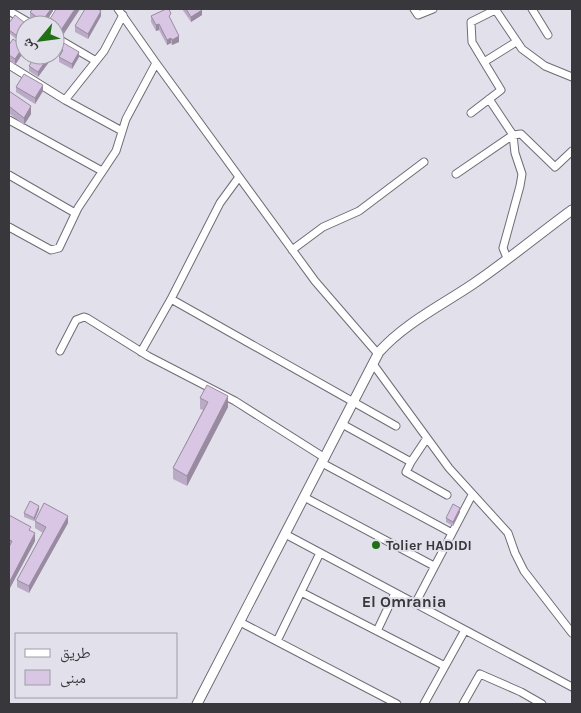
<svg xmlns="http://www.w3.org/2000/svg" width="581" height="713" font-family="Karla,'Noto Naskh Arabic',sans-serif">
<rect width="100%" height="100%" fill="#e2e0eb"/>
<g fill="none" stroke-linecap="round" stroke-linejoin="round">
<g stroke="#6e6c76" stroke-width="9">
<path id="minor" d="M118,9L156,63L315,281L378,354
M414,9L418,15L433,9
M495,9L522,49L545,66L572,77
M532,9L548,35
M495,10L471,22L472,42L484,62L516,42
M9,11L33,25
M49,25L56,12L55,9
M55,37L96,61
M9,65L65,100L122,131
M65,100L104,51L123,15
M471,113L501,90L484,62
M9,120L102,171
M456,174L513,135L489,99
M9,175L75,213
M9,227L51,250L59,248L78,208L116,151L126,119L156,63
M292,250L323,227L359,211L424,162
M507,258L503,248L520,186L522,174L515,153L513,135L521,134L555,167L572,151
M171,299L396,426
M60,351L76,320L84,317L87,318L148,356L235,401L325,458
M141,352L171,299L220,203L239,177
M373,364L449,468L508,533L515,553L524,571L572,633
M342,424L411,462
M427,438L411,462L406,472L447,495
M322,463L452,533
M304,497L434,566
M285,534L572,687
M301,592L445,666
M415,604L472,495
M240,622L397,704
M377,631L395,593
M277,641L320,553
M424,704L465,630
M463,704L480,674L521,692L542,704"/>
</g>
<g stroke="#6e6c76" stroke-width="11">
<path id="tertiary" d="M197,704L379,352C405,323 442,305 473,284C507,261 539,234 572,210"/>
</g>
<use href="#minor" stroke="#fff" stroke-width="7"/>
<use href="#tertiary" stroke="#fff" stroke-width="9"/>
</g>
<path fill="#bbaac5" d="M53,9V11L43,25H40L30,18V12Z
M80,9L61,38L55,34V25H48V22Z
M182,9H201L202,15L191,22Z
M101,16L88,39L75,32V26Z
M151,16L171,20L179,42L172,45L171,43L167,45L159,30L156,31L151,22Z
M9,23H25L16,39L9,33Z
M25,42L24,57L21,56L15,65L9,60V45Z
M59,48L79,57L72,69L59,62V57L60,54L59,53Z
M49,62L38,77L29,71V66Z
M16,87L43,91L35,104L16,92Z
M9,91L31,114L24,125L10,114Z
M200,398L228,407L187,486L173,479V468L203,410L200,409Z
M39,509L34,521L24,517V513Z
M460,512L453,526L446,522V518Z
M9,515L31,531L35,541L10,588L9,587Z
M35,521L68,523L29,593L17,587V580L43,533L35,528Z"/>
<path fill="#988ba0" d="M51,9H53V11L43,25H42V21Z
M75,9H80L61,38V30Z
M202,10V15L191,22V17Z
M101,11V16L88,39V34Z
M25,23V27L16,39V35Z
M159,24V30L156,31V25Z
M179,36V42L172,45V40Z
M171,38V43L167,45V40Z
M21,50V56L15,65V59Z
M79,52V57L72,69V64Z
M49,56V62L38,77V72Z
M43,85V91L35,104V98Z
M31,106V114L24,125V118Z
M228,396V407L187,486V476Z
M39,506V509L34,521V518Z
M460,508V512L453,526V522Z
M68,516V523L29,593V586Z
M35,533V541L10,588V581Z"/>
<path fill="#d9c6e5" stroke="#988ba0" d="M33,9H51L42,21L30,12Z
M56,9H75L61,30L55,27V25H52L48,22Z
M85,9H98L101,11L88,34L75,26Z
M166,9H169L171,14L169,16L179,36L172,40L171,38L167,40L159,24L156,25L151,16Z
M186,9H201L202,10L191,17Z
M15,15L25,23L16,35L9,30V23Z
M13,39L17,42L19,39L25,42V50L24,52L21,50L15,59L9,55V45Z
M62,42L79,52L72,64L59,57L63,50L59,48Z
M36,55H46L49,56L38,72L29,66Z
M24,74L43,85L35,98L16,87Z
M9,91L31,106L24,118L10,107L9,108Z
M207,385L228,396L187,476L173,468L208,402L200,398Z
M30,501L39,506L34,518L24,513Z
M44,503L68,516L29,586L17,580L46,527L35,521Z
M453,504L460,508L453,522L446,518Z
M9,515L31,527L29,530L35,533L10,581L9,580V547L12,541L9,540Z"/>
<circle fill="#227016" stroke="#e2e0eb" stroke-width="2" cx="376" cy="545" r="5"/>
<g text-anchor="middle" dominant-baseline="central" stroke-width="4" stroke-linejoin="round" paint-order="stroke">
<g font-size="14" font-weight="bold" fill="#38373b" stroke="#e2e0eb" text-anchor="start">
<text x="386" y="545">Tolier HADIDI</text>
</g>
<g font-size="16" font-weight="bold" fill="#38373b" stroke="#e2e0eb">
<text x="404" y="601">El Omrania</text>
</g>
</g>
<rect width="581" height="713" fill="none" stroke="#38373b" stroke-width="20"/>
<rect x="15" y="633" width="162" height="65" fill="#e2e0eb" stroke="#9e9ca5"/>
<rect x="25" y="649" width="25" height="8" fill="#ffffff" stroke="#9e9ca5"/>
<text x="60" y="658" font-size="15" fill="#38373b">طريق</text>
<rect x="25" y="670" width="25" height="15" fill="#d9c6e5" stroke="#9e9ca5"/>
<text x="60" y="683" font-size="15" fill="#38373b">مبنى</text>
<g transform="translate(40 40) rotate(241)"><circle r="24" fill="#e2e0eb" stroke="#9e9ca5"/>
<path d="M0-4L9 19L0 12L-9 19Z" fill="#227016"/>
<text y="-8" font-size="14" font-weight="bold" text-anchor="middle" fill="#38373b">ش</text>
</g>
</svg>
